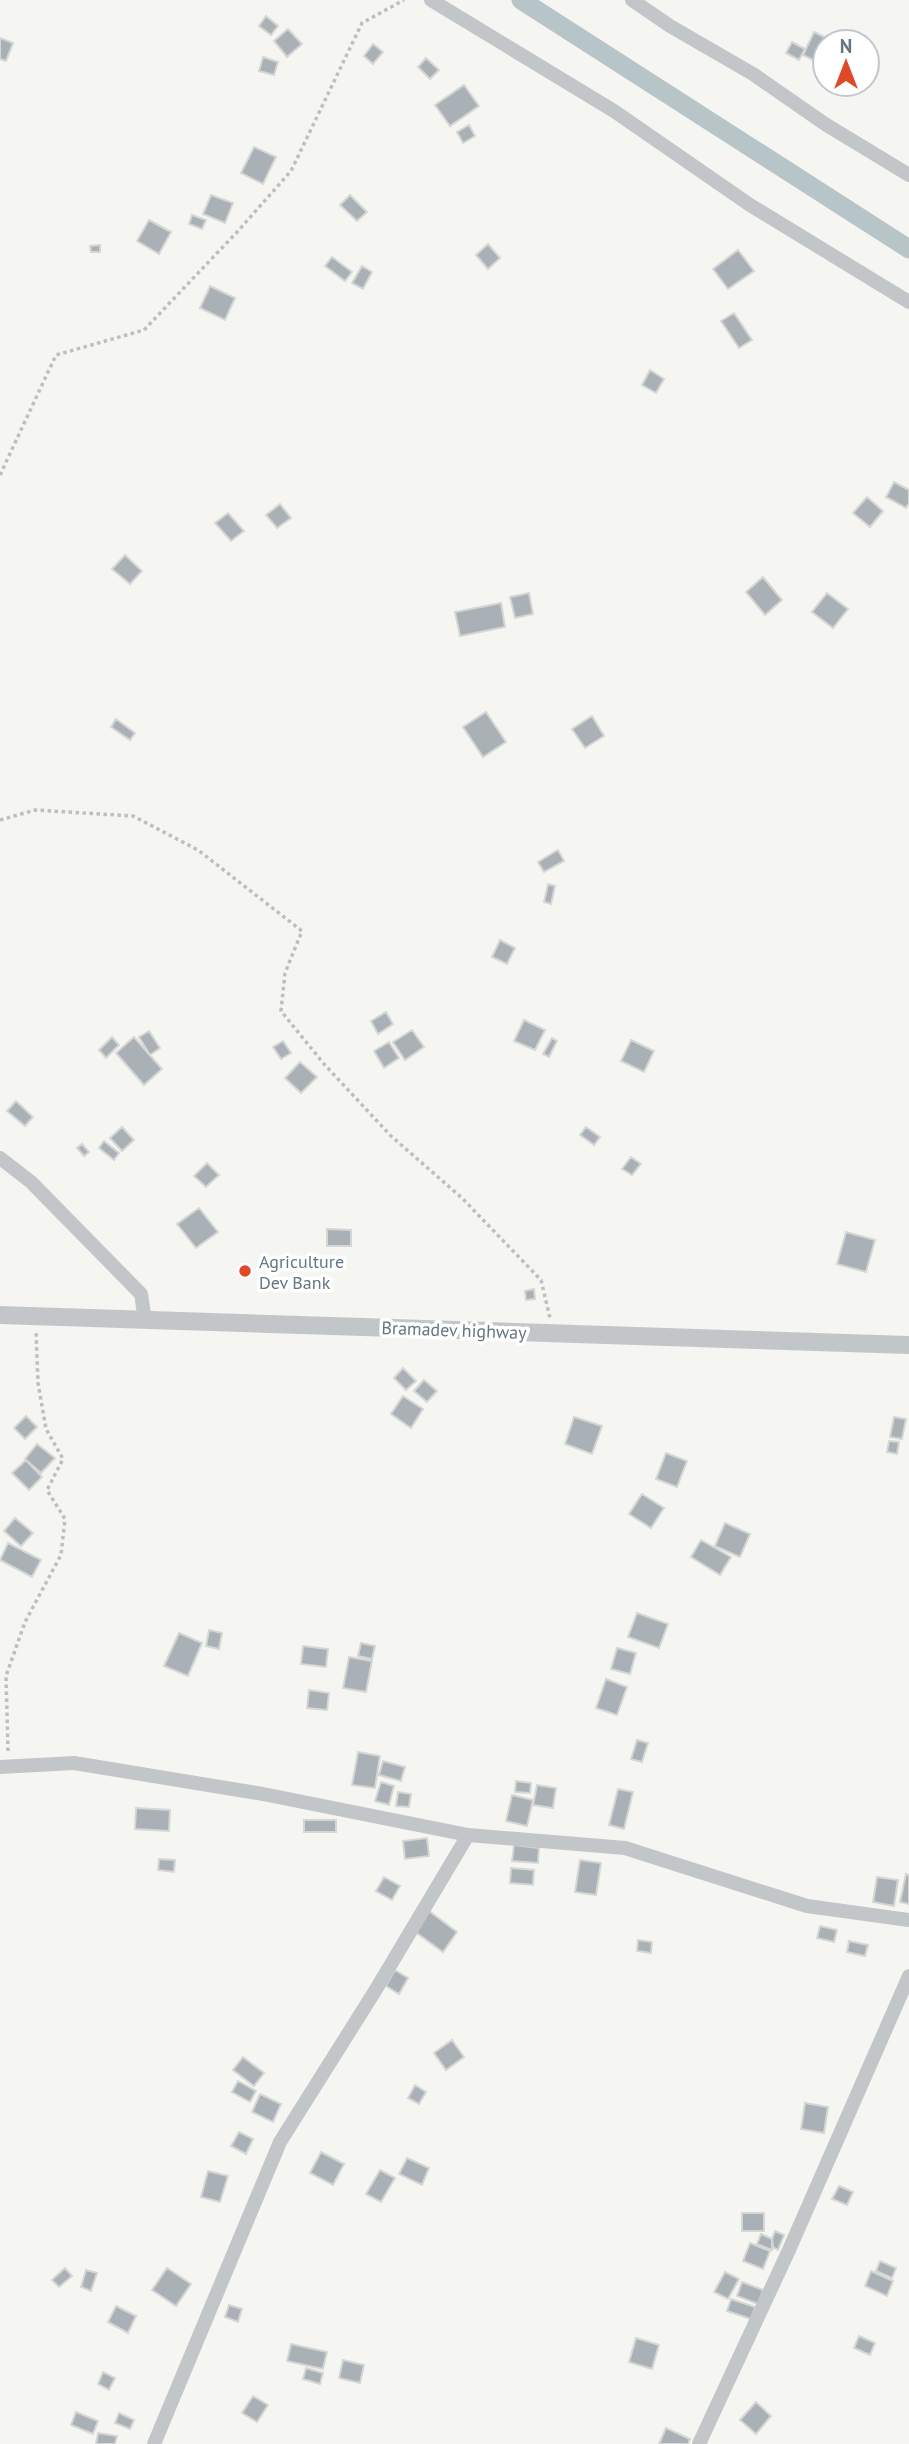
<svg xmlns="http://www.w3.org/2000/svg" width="909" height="2444" font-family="'PT Sans',sans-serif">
<rect width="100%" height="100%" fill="#f5f5f1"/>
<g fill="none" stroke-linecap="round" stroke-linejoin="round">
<path stroke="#b8c5c8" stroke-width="19" d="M521,0L909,249"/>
</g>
<path fill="#a9b1b6" stroke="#d6d6d4" stroke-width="2" d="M266,16L278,26L271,35L259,26Z
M288,29L302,44L287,57L274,41Z
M814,32L835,42H825V66L803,55Z
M0,38L13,43L6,61L0,59Z
M792,42L805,49L799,60L786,53Z
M373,44L383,52L373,64L364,56Z
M263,57L278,62L274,75L259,71Z
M426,58L439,70L430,79L418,67Z
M464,85L479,106L450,126L435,105Z
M469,125L475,136L463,143L457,132Z
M254,147L276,157L263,184L241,173Z
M211,195L233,203L225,223L203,214Z
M350,195L367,212L357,221L340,205Z
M192,215L206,220L202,229L189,224Z
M149,220L171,232L159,254L137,241Z
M488,244L500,258L488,269L476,255Z
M100,245V252H91L90,246Z
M738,250L754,271L728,289L713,269Z
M332,257L352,272L345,281L325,266Z
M362,266L372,272L363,289L352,283Z
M210,286L235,298L225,320L200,308Z
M734,313L752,340L739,348L721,321Z
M650,370L664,379L656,393L642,385Z
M894,482L909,490V503L906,508L886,497Z
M867,497L883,511L870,527L853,513Z
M280,504L291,518L277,528L266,515Z
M228,513L244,531L231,541L215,523Z
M125,555L142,571L130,584L112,569Z
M763,577L782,600L765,615L746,592Z
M529,593L533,614L515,618L510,597Z
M827,593L848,609L833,628L812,612Z
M501,603L505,627L460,636L455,612Z
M486,712L506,742L483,757L463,727Z
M592,716L604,736L585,748L572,729Z
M116,719L135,733L130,740L111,727Z
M558,850L564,861L544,872L538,862Z
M548,884L555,886L551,904L544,902Z
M500,940L515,948L507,964L492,957Z
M386,1012L393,1024L378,1034L371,1021Z
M524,1020L545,1030L535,1050L514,1041Z
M412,1030L424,1047L405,1060L393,1042Z
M149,1031L160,1048L150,1055L139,1037Z
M112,1037L119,1045L106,1058L99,1050Z
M134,1037L162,1069L144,1085L116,1053Z
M552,1038L557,1041L549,1057L543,1054Z
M631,1040L654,1051L644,1072L621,1061Z
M283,1041L291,1053L281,1059L273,1047Z
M389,1042L399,1058L384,1068L374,1051Z
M300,1062L317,1077L301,1093L285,1078Z
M16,1101L33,1117L25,1126L7,1111Z
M122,1127L134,1140L122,1151L110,1138Z
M586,1127L600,1137L594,1145L580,1135Z
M104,1141L119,1153L114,1160L99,1148Z
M82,1144L89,1152L84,1156L77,1148Z
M631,1157L641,1164L632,1175L622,1169Z
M207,1163L219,1175L206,1187L194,1176Z
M199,1208L218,1232L196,1248L177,1224Z
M327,1229L351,1230V1246H327Z
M846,1232L875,1240L866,1272L837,1264Z
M534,1289L535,1299L526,1300L525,1291Z
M403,1368L416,1381L406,1390L394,1378Z
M424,1380L437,1391L427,1402L414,1391Z
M403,1396L423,1409L411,1428L391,1414Z
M26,1416L37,1427L25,1439L14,1428Z
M574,1417L602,1426L592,1454L565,1444Z
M894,1417L906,1419L902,1439L890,1437Z
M889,1441L899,1442L897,1454L887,1452Z
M37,1444L55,1458L41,1473L25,1459Z
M666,1453L687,1461L677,1487L656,1479Z
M26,1460L42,1477L29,1490L12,1473Z
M642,1494L664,1508L651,1528L629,1514Z
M15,1518L33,1533L21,1546L4,1531Z
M725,1523L750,1534L740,1557L715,1546Z
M701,1540L731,1557L720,1575L691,1557Z
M8,1543L41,1560L32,1577L0,1560Z
M637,1613L668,1624L659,1648L628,1637Z
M209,1630L222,1633L219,1649L206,1646Z
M179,1633L202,1643L188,1676L164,1666Z
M361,1643L375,1646L372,1659L358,1656Z
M303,1646L328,1649L326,1667L301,1664Z
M617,1648L636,1653L630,1674L611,1669Z
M349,1657L372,1661L366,1692L343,1688Z
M606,1679L627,1687L617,1715L596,1708Z
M309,1690L329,1693L327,1710L307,1708Z
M637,1740L648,1743L642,1762L631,1759Z
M358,1752L380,1756L375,1788L352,1785Z
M383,1761L405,1767L401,1781L379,1775Z
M516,1781L531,1783L530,1793L515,1792Z
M381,1782L394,1786L389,1805L375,1801Z
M537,1785L556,1788L553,1808L533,1805Z
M618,1789L633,1792L624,1829L609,1825Z
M398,1792L411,1794L409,1807L396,1806Z
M512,1795L533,1800L527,1826L506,1821Z
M136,1808L170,1810L169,1831L135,1829Z
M304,1820H336V1832H304Z
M427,1838L429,1856L405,1859L403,1841Z
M514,1845L539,1848L538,1863L512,1861Z
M159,1859L175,1860L174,1872L158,1870Z
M580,1860L601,1863L596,1895L575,1892Z
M511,1868L534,1870L533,1885L510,1883Z
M906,1874L909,1875V1904L900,1902Z
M384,1877L400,1886L392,1900L376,1891Z
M877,1877L898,1880L894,1906L873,1902Z
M429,1911L457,1932L443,1952L414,1931Z
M820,1926L837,1930L834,1942L817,1938Z
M638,1940L652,1942L651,1953L637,1951Z
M849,1941L868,1945L865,1956L847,1952Z
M395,1970L408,1978L399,1994L386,1986Z
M452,2040L464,2057L446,2070L434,2053Z
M243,2057L264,2073L254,2086L233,2070Z
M238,2081L256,2091L250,2102L232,2092Z
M415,2085L426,2092L419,2104L408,2098Z
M260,2094L281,2104L273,2122L252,2112Z
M805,2103L828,2107L824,2133L801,2129Z
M239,2132L253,2139L246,2154L231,2146Z
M321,2152L344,2164L333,2185L310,2173Z
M407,2158L429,2168L422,2185L399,2174Z
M380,2170L395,2178L381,2202L366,2194Z
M208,2171L228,2176L220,2202L201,2197Z
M839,2186L853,2192L847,2205L832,2199Z
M742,2213H764V2231H742Z
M775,2231L784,2235L778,2250L773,2247L772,2239Z
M761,2234L772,2239V2250L757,2244Z
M750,2243L770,2251L763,2269L743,2261Z
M880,2261L896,2268L892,2278L876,2271Z
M65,2268L72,2276L59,2287L52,2280Z
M167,2268L191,2284L176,2306L152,2290Z
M86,2270L97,2273L91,2291L81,2287Z
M871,2271L893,2281L887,2296L865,2286Z
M725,2272L739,2279L728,2299L714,2292Z
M742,2282L763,2290L758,2304L737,2296Z
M731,2299L755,2307L751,2319L727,2311Z
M229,2305L242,2309L238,2322L225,2317Z
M116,2306L136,2316L128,2333L108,2322Z
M859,2336L875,2343L870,2355L854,2348Z
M636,2338L659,2345L652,2369L629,2362Z
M291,2344L327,2352L323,2369L287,2361Z
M343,2360L364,2365L360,2383L339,2378Z
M306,2368L323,2373L320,2384L303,2379Z
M103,2372L115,2378L109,2390L98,2384Z
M253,2396L268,2405L257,2422L242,2413Z
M756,2402L771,2416L756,2434L740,2420Z
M76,2412L98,2421L93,2434L71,2425Z
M119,2413L134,2420L130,2429L115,2423Z
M666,2428L690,2439L688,2444H659Z
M98,2433L117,2436L115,2444H96Z"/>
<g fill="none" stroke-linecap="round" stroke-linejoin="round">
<path stroke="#bcbec0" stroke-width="3.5" stroke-dasharray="3.5 3.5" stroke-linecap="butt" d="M0,475L56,355L144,330L238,231L291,171L362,23L404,0
M0,820L35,810L133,816L198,850L302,931L285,973L281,1011L324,1064L391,1136L462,1198L541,1280L550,1318
M8,1751L6,1676L25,1622L61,1555L65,1519L47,1490L63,1459L46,1429L38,1383L36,1331"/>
<path stroke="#c3c6c9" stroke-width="14" d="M431,0L614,111L750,205L909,302
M632,0L670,26L753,74L825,124L909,175
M0,1158L31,1182L141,1294L145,1320
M0,1767L74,1763L263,1794L468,1835L625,1848L807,1906L909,1920
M154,2444L280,2142L375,1991L468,1835
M699,2444L789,2250L909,1976"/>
<path stroke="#c3c6c9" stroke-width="18" d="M0,1315L909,1345"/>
</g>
<circle fill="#df4928" stroke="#fff" stroke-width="2.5" cx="245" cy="1271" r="7"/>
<g text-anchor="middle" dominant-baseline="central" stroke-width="7" stroke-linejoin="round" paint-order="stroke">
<g font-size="18" fill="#657682" stroke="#fff" text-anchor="start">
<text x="259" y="1261">Agriculture<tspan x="259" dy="21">Dev Bank</tspan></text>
</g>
<g font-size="18" fill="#657682" stroke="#fff">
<text transform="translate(454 1330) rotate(2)">Bramadev highway</text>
</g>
</g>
<g transform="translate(846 63)"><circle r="33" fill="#ffffff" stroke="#c1c8cd" stroke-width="2"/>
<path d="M0-5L12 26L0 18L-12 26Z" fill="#df4928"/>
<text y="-10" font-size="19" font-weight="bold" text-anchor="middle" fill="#657682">N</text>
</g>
</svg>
